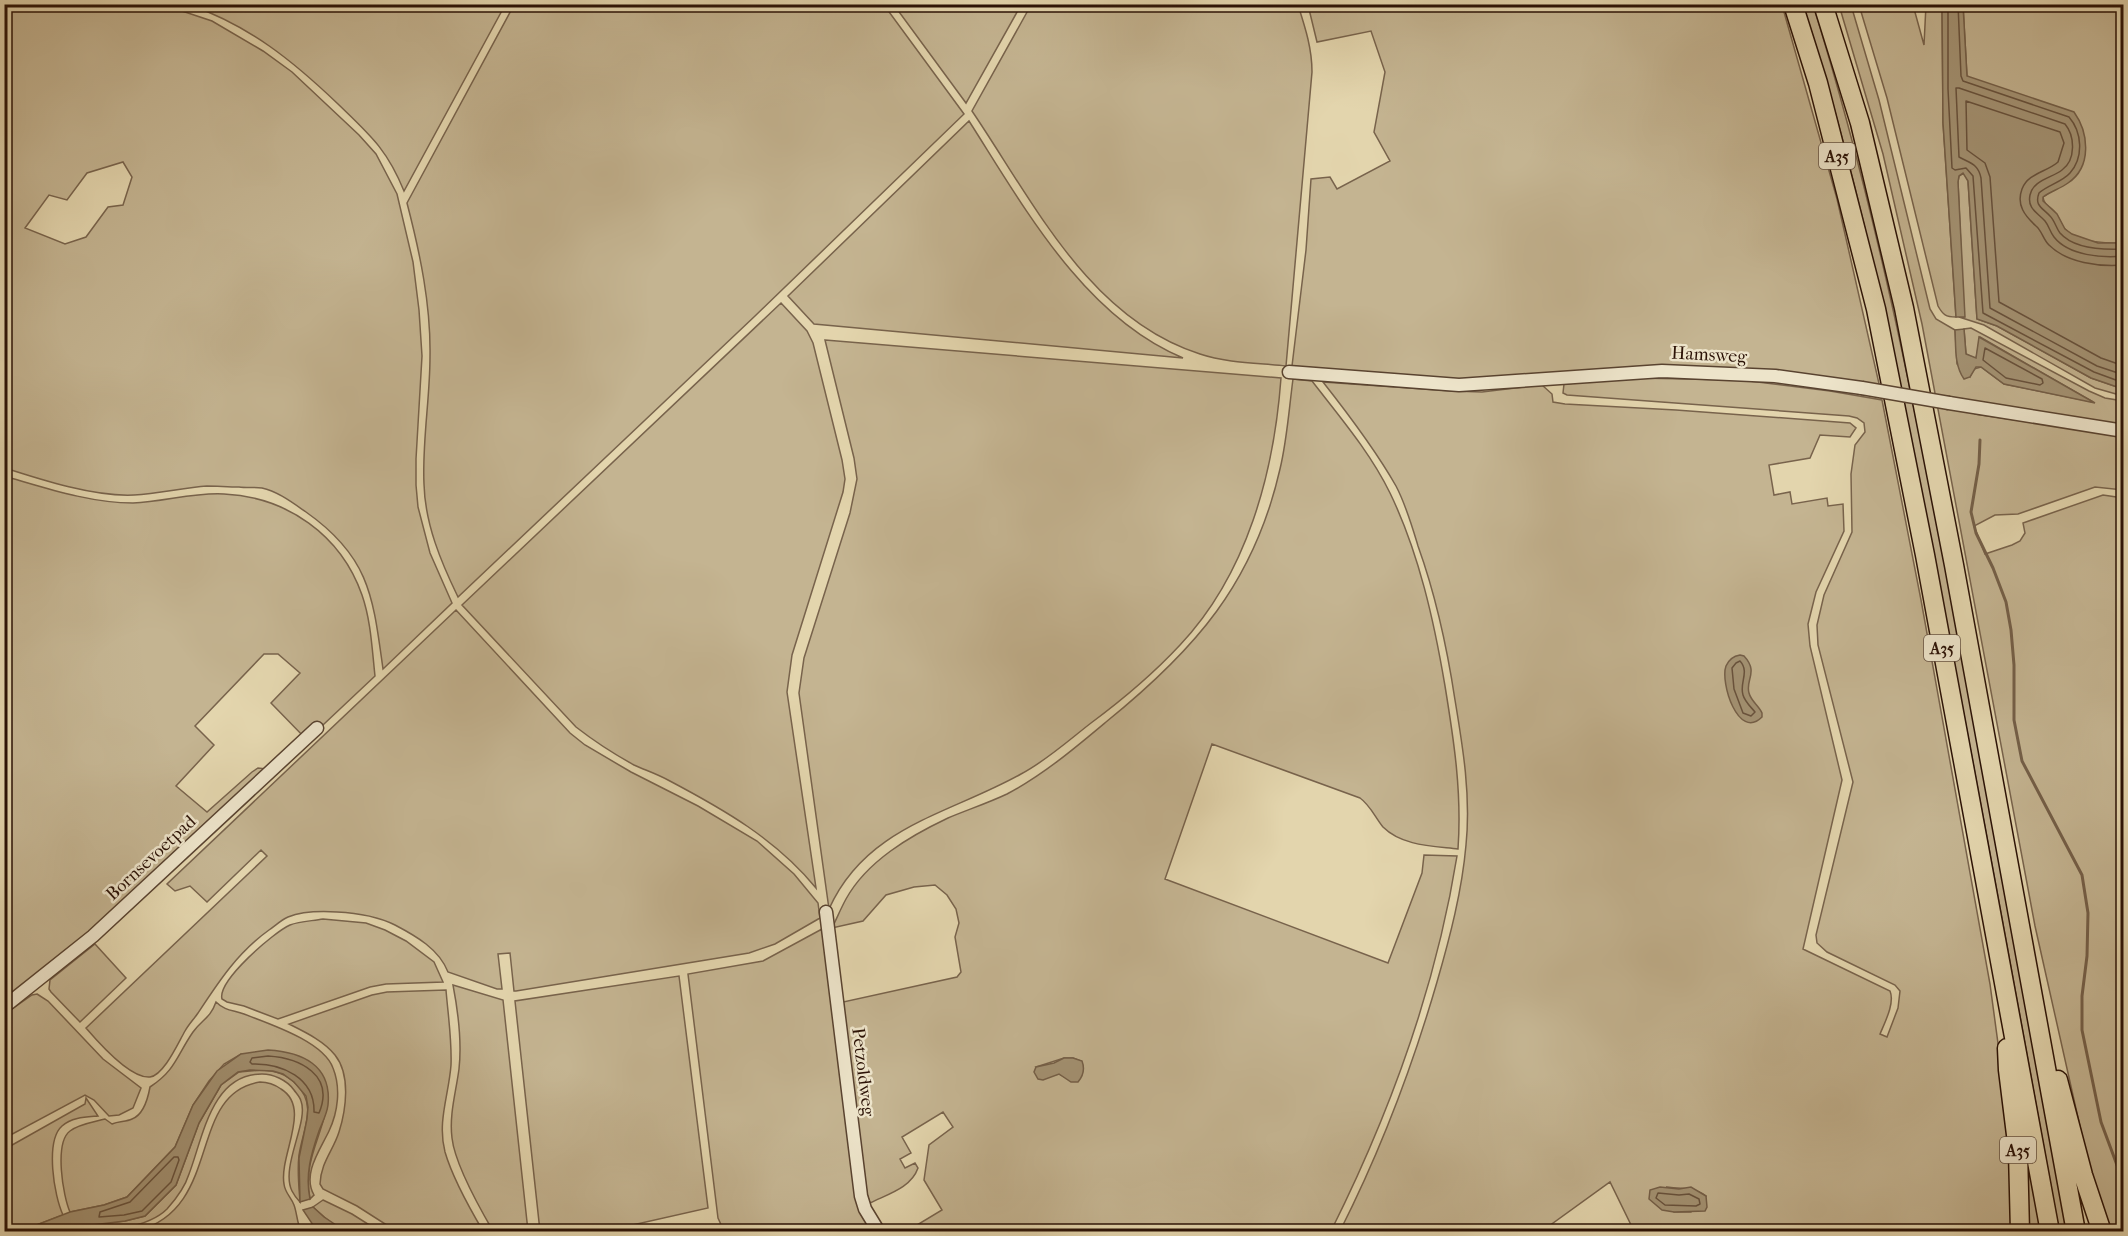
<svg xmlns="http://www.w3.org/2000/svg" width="2128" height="1236" font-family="'IM FELL French Canon',serif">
<rect width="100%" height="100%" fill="#e3d5ad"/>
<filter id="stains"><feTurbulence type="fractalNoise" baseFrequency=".00333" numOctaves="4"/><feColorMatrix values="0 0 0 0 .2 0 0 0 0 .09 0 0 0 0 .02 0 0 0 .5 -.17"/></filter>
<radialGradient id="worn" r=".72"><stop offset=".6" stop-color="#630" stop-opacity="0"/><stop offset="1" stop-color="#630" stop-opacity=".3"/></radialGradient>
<path fill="#c4b491" stroke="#78634c" stroke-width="1.5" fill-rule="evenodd" d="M5,4L164,5L212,21L263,51L292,72L359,135L376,154L397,194L413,262L419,310L422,356L416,459V485L418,507L430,553L452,603L383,669C373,597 370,557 306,512C293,503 277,491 262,488C254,487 246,488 239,487C228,487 217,486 207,486C182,488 158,494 134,495C95,497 42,480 5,468ZM123,162L132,177L123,205L108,207L86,237L65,244L25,228L49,195L67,200L87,173Z
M190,5H505L404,191C387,149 370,135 338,104C293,61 250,26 190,5Z
M514,5H884L964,114L755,316L458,597C441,562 425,524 424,484C422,442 430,399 430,357C431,305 420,253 407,203Z
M894,5H1021L966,103Z
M1031,5H1298C1305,27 1312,48 1312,72L1286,366C1258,363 1227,363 1200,354C1089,319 1033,201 972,111Z
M1308,5H1782L1837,199L1880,388L1790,375L1456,380L1292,366L1306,250L1311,179L1330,177L1337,189L1390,161L1374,132L1385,72L1371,31L1317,42Z
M1803,5H1813C1878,212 1918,424 1959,637C1996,835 2034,1033 2072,1231H2059C2018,1004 1977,777 1932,550C1896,366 1861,183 1803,5Z
M1839,5H1851L1879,100L1930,309L1936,319L1955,330L1957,364L1970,377L1974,369L1981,367L2004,384L2093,402L1980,337L1976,359L1966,354L1964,329L1971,328L2089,391L2105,398L2123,401V427L1971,403L1975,414L2123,436V490L2095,487L2018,514L1995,515L1974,526L1985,554L2012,545L2020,541L2025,533L2023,523L2103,495L2123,498V1231H2108L2092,1180L2035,926L1922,324L1883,154Z
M1859,5H1913L1924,45L1926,5H1942L1943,123L1956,317C1946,317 1943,315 1938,306L1887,98Z
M1963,5H2123V243C2106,243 2076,243 2064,228C2060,223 2059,216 2054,211C2049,206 2044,205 2043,197C2068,178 2072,188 2085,154L1967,76Z
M969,121C1024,207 1084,317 1183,358L814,324L788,296Z
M1964,173L1968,181L1977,319L1997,326L2091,378L2123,389V396L2095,388L1984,325L1959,317H1964L1958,182L1959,176Z
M781,303L807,331L813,343L842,460L845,479L843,492L792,655L787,692L816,888C776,839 723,809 668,780C657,774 645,770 634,765C614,754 594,741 576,727L462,605Z
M825,340L1281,378C1274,473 1247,574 1180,645C1153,674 1122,700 1091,723C1069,740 1046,761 1021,774C950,814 866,826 829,909L799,693L804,658L850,513L857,479L854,458Z
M1635,378L1741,380L1830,391L1882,400L1921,600L1990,984L2011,1140L2014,1231L1684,1232L1681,1226L1652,1231H1634L1610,1182L1542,1231H1340C1380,1152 1412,1068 1437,982C1450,937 1462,891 1466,845C1471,796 1463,748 1455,700C1447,647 1436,596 1418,546C1412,526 1406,505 1396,486C1375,449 1349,415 1323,382L1452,391L1482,392L1542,385L1552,394L1553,402L1565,404L1676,410L1850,423L1856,428L1850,437L1820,435L1810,458L1769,465L1774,495L1790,492L1792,504L1827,498L1828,506L1843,504L1844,531L1816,592L1808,624L1810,646L1842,780L1803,949L1890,991C1895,1003 1885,1022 1880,1034L1887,1037L1898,1008L1900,991L1895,985L1827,952L1817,943L1816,935L1853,782L1818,645L1817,625L1824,595L1852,532L1851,474L1855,445L1865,432L1864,423L1857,418L1849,416L1567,395L1563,393L1564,384ZM1667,1187C1684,1190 1690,1185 1706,1196L1691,1212H1674Z
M1293,379L1312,381C1339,416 1370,452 1390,493C1419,553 1434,621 1445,686C1454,741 1462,793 1458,849C1433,846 1402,846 1383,827C1375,817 1370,805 1360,798L1212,744L1165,879L1388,963L1422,873L1424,855L1457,856C1436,987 1390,1113 1331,1231H907L942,1210L924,1180L929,1145L953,1127L943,1112L902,1137L911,1153L900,1159L905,1168L915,1163L918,1168C911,1188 888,1194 870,1203L867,1194L843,1002L957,977L961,972L955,937L959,923L956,909L947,895L935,885L914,887L886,895L863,921L832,928C837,918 841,908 846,899C867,861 910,836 948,818C967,810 988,803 1007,794C1043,775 1075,748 1106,722C1195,650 1254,583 1280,469C1287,440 1289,409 1293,379ZM1064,1058H1073L1081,1061L1065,1077L1059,1074L1049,1076L1036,1067Z
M4,476C46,488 90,503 133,503C164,502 194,492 224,494C287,497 341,535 362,595C371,621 372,649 375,676L307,740L271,703L300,673L278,654H264L195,726L214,745L176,786L207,812L252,772L258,768L267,769L191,850L4,1001Z
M456,610L570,733L585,745L631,772L698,806L757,841L794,874L818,903L820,918L775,944L749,953L516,991H514L510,953L498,954L502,989H497L448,972C439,949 416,936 395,925C377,916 357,913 337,912C321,911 303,911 288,917C281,920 275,926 269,930C238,952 219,981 198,1013C194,1019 189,1024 185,1031C178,1043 164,1075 150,1077C130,1079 98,1042 86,1028L267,856L261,850L207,902L190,886L175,891L167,884Z
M323,919L366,923L385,930L406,941L434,962L443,982L386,984L370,987L278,1019L244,1006L227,1002L222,999C217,981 274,932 290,925C300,921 313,921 323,919Z
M822,929L858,1194L876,1231H724L718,1218L688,974L763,961Z
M95,944L126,978L80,1022L51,992L49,989L50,980Z
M679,976L708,1208L606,1231H540L515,1001Z
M453,985L503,1000L528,1231H493C479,1207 455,1165 452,1138C449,1115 456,1092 459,1069C462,1042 458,1011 453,985Z
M446,990C448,1015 452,1040 451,1065C449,1094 437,1122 445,1152C452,1176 470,1209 483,1231H396L357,1206L323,1189L320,1184C321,1162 333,1151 339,1132C346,1110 351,1075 335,1055C324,1041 305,1032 289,1024L372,995L387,992Z
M37,994L48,1001L103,1059L141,1088L133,1108L119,1115L109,1116L94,1100L85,1095L5,1138V1014L32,995Z
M216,1002C225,1011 233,1010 244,1014C269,1024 323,1041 333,1068C341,1088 338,1112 329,1131C320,1150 302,1174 314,1195L310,1199C301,1154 331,1127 327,1087L241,1054L224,1064L209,1081L193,1105L175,1147L127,1197L104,1205L70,1212C63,1196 54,1143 70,1131C79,1124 94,1122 105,1119L112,1124C119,1121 126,1122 132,1119C143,1115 148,1098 150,1087C176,1070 177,1055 193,1032C202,1019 210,1019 216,1002Z
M262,1070C276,1071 286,1074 296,1084C318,1105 303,1129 299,1155C297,1171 299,1187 300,1202C297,1199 294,1195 292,1191C280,1167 309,1122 301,1101C300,1097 296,1093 294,1090C287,1080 273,1074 262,1074C211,1074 203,1138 189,1174C185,1187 176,1199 167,1209C148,1228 105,1232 80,1231L76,1227L125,1221L145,1216L176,1185L199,1123L221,1085L239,1072Z
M260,1082C268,1082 274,1084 281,1089C312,1108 279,1155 284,1184C285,1193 291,1197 294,1205C297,1213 297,1223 301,1231H137C224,1208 186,1094 260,1082Z
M86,1098L98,1116C86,1117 72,1117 62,1126C45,1141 54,1196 63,1215L21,1231L5,1232V1149L85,1104Z
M2021,1115L2042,1231H2024Z
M323,1200L352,1214L379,1231H345C333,1226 323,1216 313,1207Z"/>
<path fill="#a49374" stroke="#745f48" stroke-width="1.5" d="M1942,5H1963L1967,76L2074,112C2089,133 2092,167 2068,183C2060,189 2051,191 2043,197V201L2057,214L2065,229L2072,234L2098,243H2123V389L2091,378L1997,326L1977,319L1968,181L1963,173L1959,176L1958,182L1965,317H1956L1943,123Z
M1964,329L1966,354L1976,358L1979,337L2095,403L2004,384L1981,367H1976L1970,377L1964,379C1954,365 1956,346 1955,330Z
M1740,655L1744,656C1759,672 1745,680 1749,693C1751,701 1759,706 1762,713V717C1738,741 1720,682 1726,666C1729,659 1734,656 1740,655Z
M268,1050C302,1052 332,1065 328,1105C327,1114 322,1123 319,1131C311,1154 305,1175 310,1199L300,1202L299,1158L307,1119L308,1107L306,1096L294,1082L283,1074L273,1071L250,1070L238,1072L221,1085L199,1123L176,1185L145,1216L125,1221L76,1227L60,1231H21L70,1212L104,1205L127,1197L175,1147L193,1105L217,1071L241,1054Z
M1064,1058H1073L1082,1061C1085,1069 1084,1075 1078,1082H1071L1059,1074L1043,1080L1038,1079L1034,1072L1036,1067L1054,1063Z
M1660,1187L1679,1189L1691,1187L1706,1196L1707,1207L1705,1211L1674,1212L1662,1210L1649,1199L1650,1190Z
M313,1207L324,1217L345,1231H317L303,1210Z"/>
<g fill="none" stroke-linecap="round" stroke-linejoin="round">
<path stroke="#68523d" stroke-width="1.5" d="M1948,4V89L1952,168L1955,170L1966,168L1973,176L1983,313L2094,372L2124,383
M1958,4L1961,76L1963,81L2069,117C2082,132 2084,157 2070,173C2062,182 2048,185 2039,193C2034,206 2043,208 2050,216C2055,221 2056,228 2060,233C2074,249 2104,250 2124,249
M2124,256C2102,258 2069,256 2054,237C2050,232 2049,226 2045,221C2038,213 2027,209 2030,195C2033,180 2052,178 2062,170C2076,160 2075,136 2065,124L1959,88H1956L1959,157C1969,163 1978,163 1981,178L1990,308L2097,366L2124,375
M2124,265C2099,267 2067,263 2049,245C2043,239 2042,231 2036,226C2025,216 2016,205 2022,189C2028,173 2047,172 2058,162L2064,143L2060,132L1966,101L1967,150L1985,163L1990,177L1999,302L2101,358L2124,366
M1985,348L2042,379L2043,383L2040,385L2006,378L1983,360Z
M1740,661C1750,672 1739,683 1743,695C1745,702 1751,707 1755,712L1751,716L1743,713L1734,689L1732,668L1736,663Z
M268,1056C300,1058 335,1075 319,1113L314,1112C315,1078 282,1063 252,1064L250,1062L252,1058Z
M174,1157H178L179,1160L171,1182L142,1211L124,1215L99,1217L100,1212L130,1202Z
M1658,1193L1679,1195L1689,1194L1699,1199L1700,1204L1696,1206L1665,1205L1656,1198Z"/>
<path stroke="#745f48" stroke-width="3" d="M1980,440L1979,464L1971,512L1976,533L1993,568L2006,602L2011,630L2014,665V720L2022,761L2082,875L2088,913L2087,956L2082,996V1030L2101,1122L2124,1184"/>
<g stroke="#594330" stroke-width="15">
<path id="minor" d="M1289,372L1459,385L1662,371L1775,376L1862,388
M1949,403L2124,431
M826,912L861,1196L865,1209L879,1232
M4,1007L93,936L317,728"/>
</g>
<g stroke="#2b1206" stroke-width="21">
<path id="highway" d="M1793,4L1818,83L1876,309L1925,555L2050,1232
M1823,4L1860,123L1904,308L1954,565L2076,1232
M2007,1048L2008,1070L2018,1151L2020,1232
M2058,1080L2083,1175L2102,1232"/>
</g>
<use href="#minor" stroke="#ede4ca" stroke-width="12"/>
<use href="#highway" stroke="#e3d5ad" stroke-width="18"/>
<g stroke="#594330" stroke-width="15" stroke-linecap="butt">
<path id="minor-bridge" d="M1862,388L1949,403"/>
</g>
<use href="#minor-bridge" stroke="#ede4ca" stroke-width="12"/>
</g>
<g text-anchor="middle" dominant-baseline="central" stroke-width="5" stroke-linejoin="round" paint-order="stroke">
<g fill="#ede4ca" stroke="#655141" stroke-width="1.5">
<rect x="1819" y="143" width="36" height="26" rx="4.5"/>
<rect x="1924" y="635" width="36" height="26" rx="4.5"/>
<rect x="2000" y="1137" width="36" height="26" rx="4.5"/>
</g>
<g font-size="16" font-weight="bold" fill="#2b1206">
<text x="1837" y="156">A35</text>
<text x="1942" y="648">A35</text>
<text x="2018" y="1150">A35</text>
</g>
<g font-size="18" fill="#2b1206" stroke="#ede4ca">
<text transform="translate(1709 355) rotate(3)">Hamsweg</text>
<text transform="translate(151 858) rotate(-43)">Bornsevoetpad</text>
<text transform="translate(863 1072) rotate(83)">Petzoldweg</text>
</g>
</g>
<rect width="2128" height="1236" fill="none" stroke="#e3d5ad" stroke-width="24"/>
<rect x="6" y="6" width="2116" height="1224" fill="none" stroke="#2b1206" stroke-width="3"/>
<rect x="12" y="12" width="2104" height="1212" fill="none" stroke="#2b1206" stroke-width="1.5"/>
<rect width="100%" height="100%" filter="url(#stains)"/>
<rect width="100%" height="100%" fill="url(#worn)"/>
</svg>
